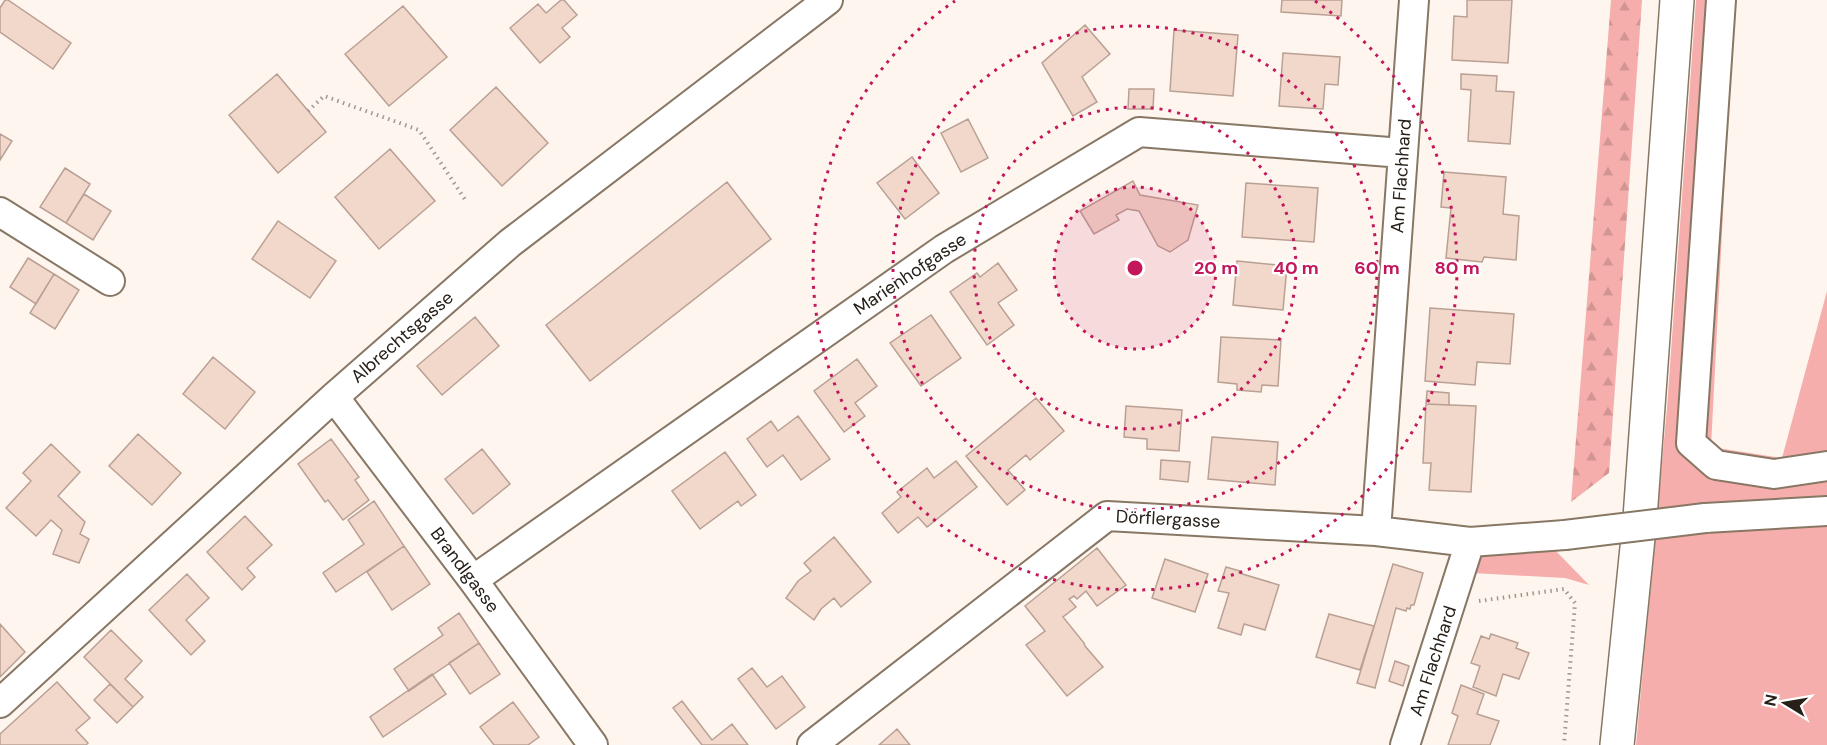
<svg xmlns="http://www.w3.org/2000/svg" width="1827" height="745" font-family="'DM Sans',sans-serif">
<defs>
<pattern id="forest-firs" width="22" height="20" patternUnits="userSpaceOnUse" patternTransform="scale(1.5)"><rect width="22" height="20" fill="#f5aeac"/><path d="M5 1l3.5 6h-7zM16 11l3.5 6h-7z" fill="#d29593"/></pattern>
</defs>
<rect width="100%" height="100%" fill="#fef6ee"/>
<path fill="#f5aeac" d="M1696,0H1734L1711,447L1782,458L1827,291V745H1636L1667,408Z
M1555,550L1589,585L1565,578L1473,573L1477,555Z"/>
<path fill="url(#forest-firs)" d="M1611,0H1642L1609,473L1571,502Z"/>
<path fill="#f2d7cb" stroke="#baa094" stroke-width="1.5" d="M5,0H8L71,43L53,69L0,32V8Z
M561,0H564L577,15L562,28L570,37L540,63L510,28L538,4L546,13Z
M1282,0H1342L1341,16L1281,12Z
M1467,0H1512L1508,63L1452,60L1454,16L1467,17Z
M403,6L447,57L389,106L345,54Z
M1085,25L1110,54L1082,77L1097,102L1073,116L1042,63Z
M1174,30L1238,35L1233,96L1170,91Z
M1283,53L1340,57L1338,85L1325,84L1323,109L1279,106Z
M277,74L326,132L278,173L229,115Z
M1461,74L1497,76L1496,91L1514,92L1510,144L1468,141L1471,90L1461,89Z
M496,87L548,143L502,186L450,130Z
M1129,89H1154L1153,109H1128Z
M968,119L988,158L961,172L941,133Z
M0,134L12,141L0,160Z
M390,149L435,201L379,249L335,197Z
M912,157L939,193L905,219L877,183Z
M65,168L90,184L66,223L40,207Z
M1444,172L1506,177L1503,214L1519,216L1516,260L1484,257L1482,262L1446,258L1451,208L1441,207Z
M1133,181L1140,195L1198,205L1188,240L1170,252L1158,246L1139,211L1127,209L1116,215L1119,220L1094,234L1080,211Z
M727,182L771,239L590,381L546,325Z
M1246,183L1318,188L1314,242L1242,237Z
M84,194L111,211L93,240L66,223Z
M278,221L336,261L310,298L252,259Z
M28,258L54,274L36,304L10,287Z
M1237,261L1287,266L1283,310L1233,305Z
M998,263L1017,290L998,303L1014,325L987,345L950,292L977,273L980,277Z
M54,274L79,290L55,329L30,313Z
M1430,308L1514,314L1510,364L1477,362L1475,385L1425,381Z
M931,315L961,358L921,386L890,343Z
M475,317L499,346L442,395L417,366Z
M1221,337L1281,340L1278,386L1262,385L1261,392L1237,390V384L1218,382Z
M213,357L255,392L225,429L183,394Z
M857,359L877,386L855,403L865,416L844,432L814,391Z
M1427,391L1449,393V405L1426,404Z
M1036,398L1064,431L1030,460L1026,455L1008,470L1025,490L1007,505L966,456Z
M1426,404L1476,406L1471,492L1429,490L1431,463H1423Z
M1126,406L1182,410L1179,451L1147,449V439L1124,437Z
M798,416L830,459L801,480L783,455L767,467L747,439L771,421L778,431Z
M138,434L181,473L152,505L109,466Z
M1212,437L1278,442L1275,485L1208,479Z
M331,439L359,477L355,480L369,500L343,520L328,500L325,502L298,464Z
M51,444L80,472L58,496L85,522L80,534L89,539L79,563L53,554L62,530L51,520L36,536L6,508L31,481L23,473Z
M482,449L510,484L473,514L445,479Z
M725,452L756,495L741,506L738,501L700,529L672,491Z
M1161,460L1190,462L1188,482L1160,479Z
M956,461L977,487L927,527L918,517L898,533L882,513L901,497L897,492L927,468L934,478Z
M374,501L404,546L336,592L323,573L364,544L348,520Z
M245,516L272,545L247,568L255,577L242,590L207,552Z
M834,537L871,582L841,607L834,598L821,609L814,620L786,598L798,581L811,571L804,563Z
M404,546L430,584L392,610L367,572Z
M1097,548L1126,585L1097,606L1086,591L1077,599L1074,596L1069,599L1076,607L1063,617L1084,643L1085,646L1103,667L1067,696L1026,645L1045,631L1025,606Z
M1165,559L1208,574L1195,612L1152,598Z
M1393,564L1423,573L1414,605H1411L1410,609L1407,608L1406,611L1396,608L1375,688L1357,683Z
M1226,567L1240,571L1239,573L1279,585L1265,630L1244,624L1241,635L1218,628L1229,593L1218,591Z
M187,574L209,598L186,620L205,641L191,655L149,610Z
M459,613L479,643L409,691L394,669L443,635L438,628Z
M1329,614L1374,626L1360,670L1316,657Z
M0,624L25,652L0,677Z
M111,630L142,661L125,679L143,697L133,707L84,657Z
M1491,634L1518,643L1516,648L1529,653L1519,679L1503,674L1496,696L1473,687L1480,666L1471,663L1481,636L1489,639Z
M479,643L500,674L470,694L449,663Z
M1395,661L1409,666L1403,686L1389,681Z
M752,668L767,687L782,676L805,707L776,729L738,679Z
M432,674L446,694L383,737L370,717Z
M57,682L90,718L76,730L88,743L86,745H0V734Z
M110,684L133,707L117,723L94,700Z
M1461,685L1484,694L1477,714L1499,721L1490,745H1448L1458,716L1452,713Z
M682,701L712,740L732,724L748,745H702L673,708Z
M513,702L539,737L528,745H494L480,727Z
M897,729L910,745H879Z"/>
<g fill="none" stroke-linecap="round" stroke-linejoin="round">
<g stroke="#887764" stroke-width="32">
<path id="minor" d="M1721,0L1691,443L1716,465L1774,474L1827,466
M0,212L110,281
M334,397L473,580L593,745
M1705,518L1827,511
M1376,531L1414,0
M473,580L944,249L1139,132L1402,153
M0,703L334,397L510,243L828,0
M812,745L1107,516L1376,531L1470,542L1565,535
M1405,745L1470,542"/>
</g>
<g stroke="#887764" stroke-width="36">
<path id="primary" d="M1617,745L1640,518L1677,0"/>
</g>
<path stroke="#9f9790" stroke-width="4" stroke-dasharray="1.5 4.5" stroke-linecap="butt" d="M308,111L324,96L419,130L466,201
M1479,601L1564,589L1575,603L1564,745"/>
<use href="#minor" stroke="#fff" stroke-width="28"/>
<use href="#primary" stroke="#fff" stroke-width="33"/>
<g stroke="#887764" stroke-width="32" stroke-linecap="butt">
<path id="minor-bridge" d="M1565,535L1705,518"/>
</g>
<use href="#minor-bridge" stroke="#fff" stroke-width="28"/>
</g>
<circle cx="1135" cy="268" r="81" fill="#c2185b" fill-opacity=".12"/>
<g fill="none" stroke="#c2185b" stroke-width="3" stroke-dasharray="3 6">
<circle cx="1135" cy="268" r="81"/>
<circle cx="1135" cy="268" r="161"/>
<circle cx="1135" cy="268" r="242"/>
<path d="M1315 1A322 322 0 1 1 955 1"/>
</g>
<g text-anchor="middle" dominant-baseline="central" stroke-width="4.5" stroke-linejoin="round" paint-order="stroke">
<g font-size="18" fill="#272019" stroke="#fff">
<text transform="translate(1401 176) rotate(-86)">Am Flachhard</text>
<text transform="translate(910 274) rotate(-34)">Marienhofgasse</text>
<text transform="translate(402 337) rotate(-41)">Albrechtsgasse</text>
<text transform="translate(1168 519) rotate(3)">Dörflergasse</text>
<text transform="translate(465 570) rotate(53)">Brandlgasse</text>
<text transform="translate(1433 661) rotate(-72)">Am Flachhard</text>
</g>
</g>
<circle cx="1135" cy="268" r="9" fill="#c2185b" stroke="#fff" stroke-width="3"/>
<g font-size="18" text-anchor="middle" font-weight="bold" fill="#c2185b" stroke="#fff" stroke-width="4.5" stroke-linejoin="round" paint-order="stroke">
<text x="1216" y="274">20 m</text>
<text x="1296" y="274">40 m</text>
<text x="1377" y="274">60 m</text>
<text x="1457" y="274">80 m</text>
</g>
<g transform="translate(1785 703) rotate(281)" stroke="#ffffff" stroke-width="4.5" paint-order="stroke">
<path d="M0-4.5L10 22L0 15L-10 22Z" fill="#272019"/>
<text y="-9" font-size="16" font-weight="bold" text-anchor="middle" fill="#272019">N</text>
</g>
</svg>
